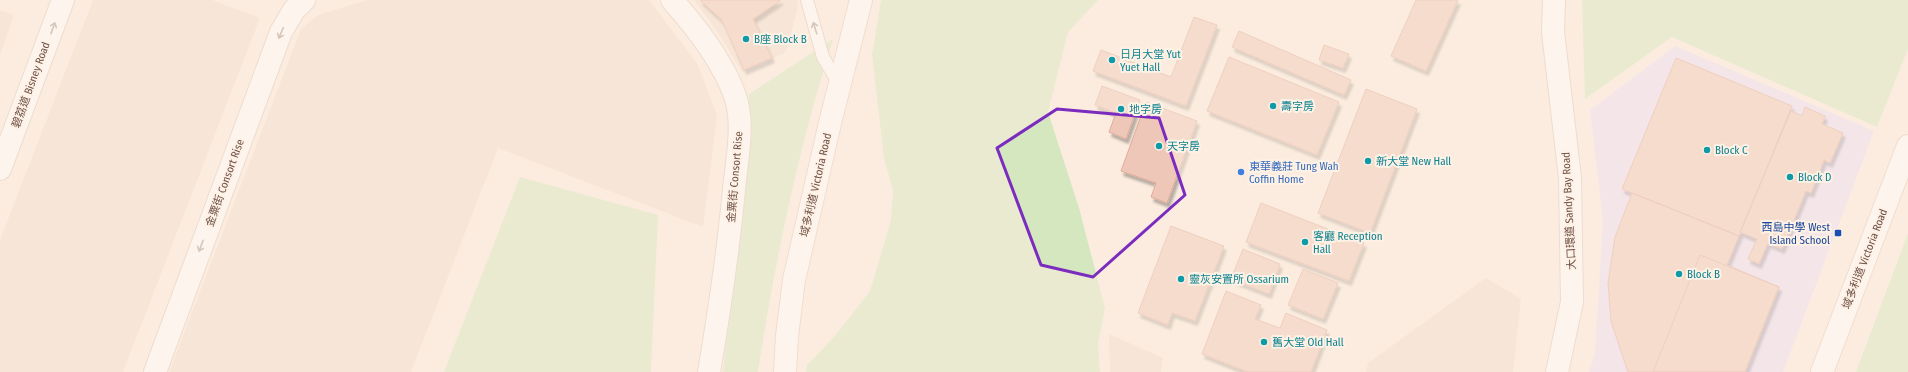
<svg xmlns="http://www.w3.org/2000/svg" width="1908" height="372" font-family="'Fira Sans Condensed','Noto Sans TC',sans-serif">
<defs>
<filter id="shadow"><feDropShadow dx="2.5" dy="4.5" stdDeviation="1" flood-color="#0004"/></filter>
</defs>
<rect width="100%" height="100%" fill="#fbecdf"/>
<path fill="#f2ddce" d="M93,0H212L260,18L123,372H0V240Z
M367,0H649L697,63L717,115L703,227L498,148L411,372H169L301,29L318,15Z
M694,0H797L798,7L786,52L742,72L719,34Z
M0,10L14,15L0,55Z
M1486,278L1521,299L1513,372H1366L1368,363Z
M1109,334L1163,358L1161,372H1110Z"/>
<path fill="#eadcf6" d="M1675,46L1874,131L1783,372H1589L1595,354L1603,220L1590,110Z"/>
<path fill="#d4e7bf" d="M881,0H1098L1068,32L1048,112L1079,208L1105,308L1098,344L1100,372H806L807,365L834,337L870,291L891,220L893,191L884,158L872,55Z
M1582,0H1908V49L1877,127L1672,37L1585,99Z
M833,39C799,147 775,260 758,372H723L749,94Z
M520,177L658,215L651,372H444Z
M1908,233V372H1856Z"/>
<path fill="#efc7b8" stroke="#e0ab99" filter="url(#shadow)" d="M700,0H781L753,19L772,58L744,70L722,20Z
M1416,0H1458L1426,71L1391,56Z
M1194,17L1217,25L1186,106L1093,71L1101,50L1171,77Z
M1239,31L1351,80L1344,95L1232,47Z
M1324,45L1349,54L1343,68L1319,60Z
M1229,57L1339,102L1317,155L1207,111Z
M1676,58L1792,106L1739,236L1622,189Z
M1102,86L1140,100L1126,139L1109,132L1116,113L1095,105Z
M1366,89L1417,109L1370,233L1318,213Z
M1146,102L1197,121L1167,203L1151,197L1156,183L1121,171Z
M1805,107L1825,116L1822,124L1843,133L1830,163L1824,160L1811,193L1806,191L1782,249L1768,243L1759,264L1748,259L1757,239L1740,232L1791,111L1802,116Z
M1632,193L1739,236L1727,265L1779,287L1745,372H1628L1611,321L1608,283L1615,237Z
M1261,203L1364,243L1349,281L1246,242Z
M1171,226L1224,246L1195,321L1172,313L1168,325L1138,313Z
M1243,249L1280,264L1269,294L1231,279Z
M1700,255L1779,287L1745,372H1653Z
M1303,269L1338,283L1323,319L1288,305Z
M1226,291L1261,305L1255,319L1280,328L1286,313L1327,330L1311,372H1248L1202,354Z"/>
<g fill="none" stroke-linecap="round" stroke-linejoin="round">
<g stroke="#dec8bc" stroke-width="14">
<path id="lane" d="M807,0L823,57L839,84"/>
</g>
<g stroke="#dec8bc" stroke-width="24">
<path id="street" d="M672,0C696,27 723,61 735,96C744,122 738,152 735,180C729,244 720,308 709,372
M1554,0L1553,32L1570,178L1572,302L1557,372
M0,169L63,0
M155,372L281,32L294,10L304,0"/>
</g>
<g stroke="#e5cabc" stroke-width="24">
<path id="secondary" d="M785,372L787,336L794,280L830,123L861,0
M1822,372L1908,146"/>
</g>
<use href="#lane" stroke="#fff" stroke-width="12"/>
<use href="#street" stroke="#fff" stroke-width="22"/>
<use href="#secondary" stroke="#fff" stroke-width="22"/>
</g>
<defs><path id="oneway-shaft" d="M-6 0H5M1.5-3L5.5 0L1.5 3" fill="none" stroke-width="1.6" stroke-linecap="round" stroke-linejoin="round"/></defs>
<g stroke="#a99791">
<use href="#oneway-shaft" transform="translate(53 28) rotate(-70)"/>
<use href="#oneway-shaft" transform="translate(815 28) rotate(-107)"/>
<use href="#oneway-shaft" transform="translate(281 33) rotate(113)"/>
<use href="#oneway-shaft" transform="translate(201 246) rotate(110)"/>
</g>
<path d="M0 0H1908V372H0ZM1057,109L1159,118L1185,195L1093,277L1041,265L997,148Z" fill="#fbecdf" fill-opacity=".55" fill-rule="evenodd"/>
<path fill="none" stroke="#7b2cbf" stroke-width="3" stroke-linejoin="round" d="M1057,109L1159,118L1185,195L1093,277L1041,265L997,148Z"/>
<g fill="#0f9aa8" stroke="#fef1e5" stroke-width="1.5">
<circle cx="746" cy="39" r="4"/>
<circle cx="1112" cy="60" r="4"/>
<circle cx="1273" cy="106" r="4"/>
<circle cx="1121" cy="109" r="4"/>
<circle cx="1159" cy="146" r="4"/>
<circle cx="1707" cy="150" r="4"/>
<circle cx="1368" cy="161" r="4"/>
<circle cx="1790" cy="177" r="4"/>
<circle cx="1305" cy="242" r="4"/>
<circle cx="1679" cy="274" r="4"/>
<circle cx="1181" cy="279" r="4"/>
<circle cx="1264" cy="342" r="4"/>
</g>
<circle fill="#3f7fe0" stroke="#fef1e5" stroke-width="1.5" cx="1241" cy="172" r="4"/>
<rect fill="#1a4fb4" stroke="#fef1e5" stroke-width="1.5" x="1834" y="229" width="8" height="8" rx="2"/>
<g text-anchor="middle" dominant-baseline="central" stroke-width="4" stroke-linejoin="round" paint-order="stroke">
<g font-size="11" fill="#0d838f" stroke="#fef1e5" text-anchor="start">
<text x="754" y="39">B座 Block B</text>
<text x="1120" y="54">日月大堂 Yut<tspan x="1120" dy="13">Yuet Hall</tspan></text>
<text x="1281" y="106">壽字房</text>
<text x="1129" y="109">地字房</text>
<text x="1167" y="146">天字房</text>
<text x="1715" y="150">Block C</text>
<text x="1376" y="161">新大堂 New Hall</text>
<text x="1798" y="177">Block D</text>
<text x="1313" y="236">客廳 Reception<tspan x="1313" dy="13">Hall</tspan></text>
<text x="1687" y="274">Block B</text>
<text x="1189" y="279">靈灰安置所 Ossarium</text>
<text x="1272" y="342">舊大堂 Old Hall</text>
</g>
<g font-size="11" fill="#6f5148" stroke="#fef1e5">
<text transform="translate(31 85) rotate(-70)">碧荔道 Bisney Road</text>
<text transform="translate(735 177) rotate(-85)">金粟街 Consort Rise</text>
<text transform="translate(225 183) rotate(-70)">金粟街 Consort Rise</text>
<text transform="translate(816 185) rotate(-77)">域多利道 Victoria Road</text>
<text transform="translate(1569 211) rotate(-93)">大口環道 Sandy Bay Road</text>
<text transform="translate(1865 259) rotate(-69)">域多利道 Victoria Road</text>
</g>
<g font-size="11" fill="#366cbe" stroke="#fef1e5" text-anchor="start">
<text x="1249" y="166">東華義莊 Tung Wah<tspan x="1249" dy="13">Coffin Home</tspan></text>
</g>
<g font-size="11" fill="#164399" stroke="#fef1e5" text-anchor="end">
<text x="1830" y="227">西島中學 West<tspan x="1830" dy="13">Island School</tspan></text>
</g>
</g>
</svg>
